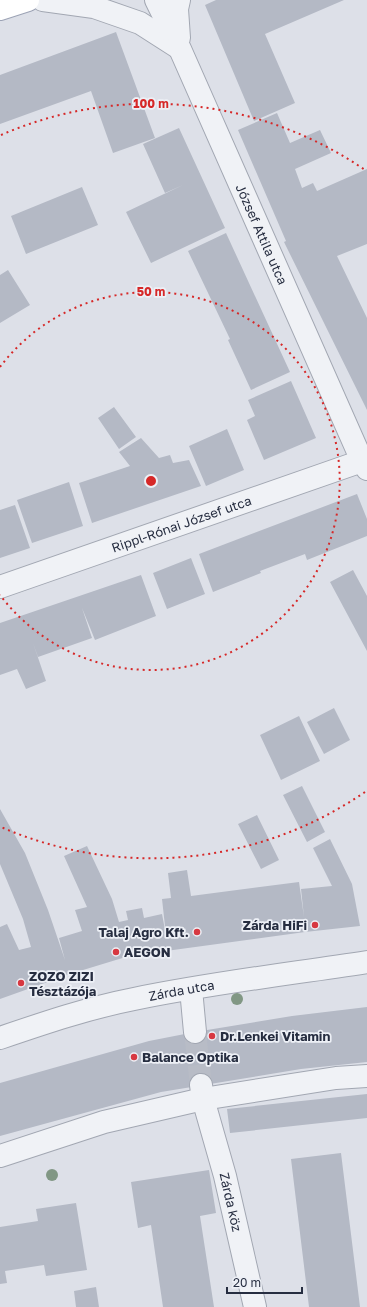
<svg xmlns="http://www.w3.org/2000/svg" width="367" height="1307" font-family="'Golos Text',sans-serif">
<rect width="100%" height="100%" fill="#dde0e8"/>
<path fill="#b4b9c5" d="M216,0H344L265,34L295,103L254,121L205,5Z
M116,32L155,138L113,153L91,91L0,124V75Z
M277,113L290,143L320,130L331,153L295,169L302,188L313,183L317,191L367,169V244L337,256L367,318V410L284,242L286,241L238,130Z
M179,128L225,228L151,263L126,212L183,185L165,193L143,144Z
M82,187L98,225L26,254L11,216Z
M226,233L290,372L251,390L228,340L230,339L188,251Z
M8,270L30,305L0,323V275Z
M291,381L316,438L264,460L247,420L255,416L248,400Z
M114,407L136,437L119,449L98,418Z
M227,429L244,470L206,486L189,446Z
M141,438L159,458L170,455L173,463L189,460L201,486L92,523L79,483L130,466L119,452Z
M69,482L83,526L32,543L17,500Z
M357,494L367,519V536L307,560L305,554L260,571L261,573L213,592L199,554Z
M15,505L30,548L0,558V510Z
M191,558L205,594L167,609L153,573Z
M353,570L367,596V651L330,582Z
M141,575L156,616L95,640L82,608L92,638L38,657L33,643L46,681L26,689L17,669L0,675V623Z
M334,708L350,740L324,754L307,722Z
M299,716L320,761L281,780L260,735Z
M302,786L325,832L307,842L283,795Z
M0,809L25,853L48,910L65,960L59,938L82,931L75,910L87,907L64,856L87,846L112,899L119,922L128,920L126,911L142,908L144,918L162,914L166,935L162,899L171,898L168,873L187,870L191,896L299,882L304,917L301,889L332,886L313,848L330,839L352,884L360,926L305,932L129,956L70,974L0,999V927L7,924L19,950L31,947L23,919L0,864Z
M257,815L279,860L261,869L238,824Z
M367,1007V1062L301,1069L161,1092L0,1136V1083L149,1041L195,1032L292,1016Z
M367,1094V1118L230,1133L227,1109Z
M341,1153L360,1307H309L291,1159Z
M209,1170L216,1213L200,1216L214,1307H163L151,1225L138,1228L131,1182Z
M76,1203L87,1270L46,1276L44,1265L5,1271L7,1283L0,1284V1227L38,1221L36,1209Z
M96,1287L99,1307H76L74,1291Z"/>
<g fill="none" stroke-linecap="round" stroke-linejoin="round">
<path stroke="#b8bcc6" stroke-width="22" stroke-dasharray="22 11" stroke-linecap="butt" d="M195,1032L201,1085"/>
<g stroke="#a2a7b2" stroke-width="24">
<g id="minor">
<path d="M43,0L94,7L140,23L179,48"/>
<path id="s1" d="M156,0L180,49L362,461L367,469"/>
<path d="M179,0L177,9L179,38"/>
<path id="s2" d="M0,587L362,461"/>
<path d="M191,989L195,1032"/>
<path id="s3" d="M0,1038C44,1023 88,1008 134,999C211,983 289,974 367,962"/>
<path id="s4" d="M201,1085L203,1099L225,1176L255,1307"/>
<path d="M0,1156L104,1122L203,1099L336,1078L367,1076"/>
</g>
</g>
<g stroke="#9ca3b5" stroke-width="24">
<path id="major" d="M0,9L28,0"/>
</g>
<use href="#minor" stroke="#f0f2f6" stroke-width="22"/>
<use href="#major" stroke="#fff" stroke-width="22"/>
</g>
<g fill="#819784">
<circle cx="237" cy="999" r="6"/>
<circle cx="52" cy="1175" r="6"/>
</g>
<g fill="none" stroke="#d62828" stroke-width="2" stroke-dasharray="2 4">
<path d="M0 367A189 189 0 1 1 0 595"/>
<path d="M365 792A377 377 0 0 1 1 827M1 135A377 377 0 0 1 365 170"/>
</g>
<g fill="#d73841" stroke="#edf0f6" stroke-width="1.5">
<circle cx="315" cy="925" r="4"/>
<circle cx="197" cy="932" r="4"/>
<circle cx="116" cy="952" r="4"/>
<circle cx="21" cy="983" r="4"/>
<circle cx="212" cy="1036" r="4"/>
<circle cx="134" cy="1057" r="4"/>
</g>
<g text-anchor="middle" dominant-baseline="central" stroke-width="3.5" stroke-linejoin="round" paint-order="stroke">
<g font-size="13" fill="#262d40" stroke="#edf0f6">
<text stroke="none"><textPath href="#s1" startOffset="257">József Attila utca</textPath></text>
<text stroke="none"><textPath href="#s2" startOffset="192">Rippl-Rónai József utca</textPath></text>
<text stroke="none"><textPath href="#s3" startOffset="188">Zárda utca</textPath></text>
<text stroke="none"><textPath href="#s4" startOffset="121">Zárda köz</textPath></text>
</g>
<g font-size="13" font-weight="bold" fill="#262d40" stroke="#edf0f6" text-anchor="start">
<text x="307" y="925" text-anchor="end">Zárda HiFi</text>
<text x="189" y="932" text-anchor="end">Talaj Agro Kft.</text>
<text x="124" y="952">AEGON</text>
<text x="29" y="976">ZOZO ZIZI<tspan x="29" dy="15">Tésztázója</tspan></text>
<text x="220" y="1036">Dr.Lenkei Vitamin</text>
<text x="142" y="1057">Balance Optika</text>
</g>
</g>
<circle cx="151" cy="481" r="6" fill="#d62828" stroke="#edf0f6" stroke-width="2"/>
<g font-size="12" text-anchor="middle" font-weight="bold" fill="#d62828" stroke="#edf0f6" stroke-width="3.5" stroke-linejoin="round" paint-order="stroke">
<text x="151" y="108">100 m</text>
<text x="151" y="296">50 m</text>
</g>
<path d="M227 1287v6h75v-6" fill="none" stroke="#262d40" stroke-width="2"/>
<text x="233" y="1287" font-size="12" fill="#262d40" stroke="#edf0f6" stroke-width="3" paint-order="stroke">20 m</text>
</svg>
